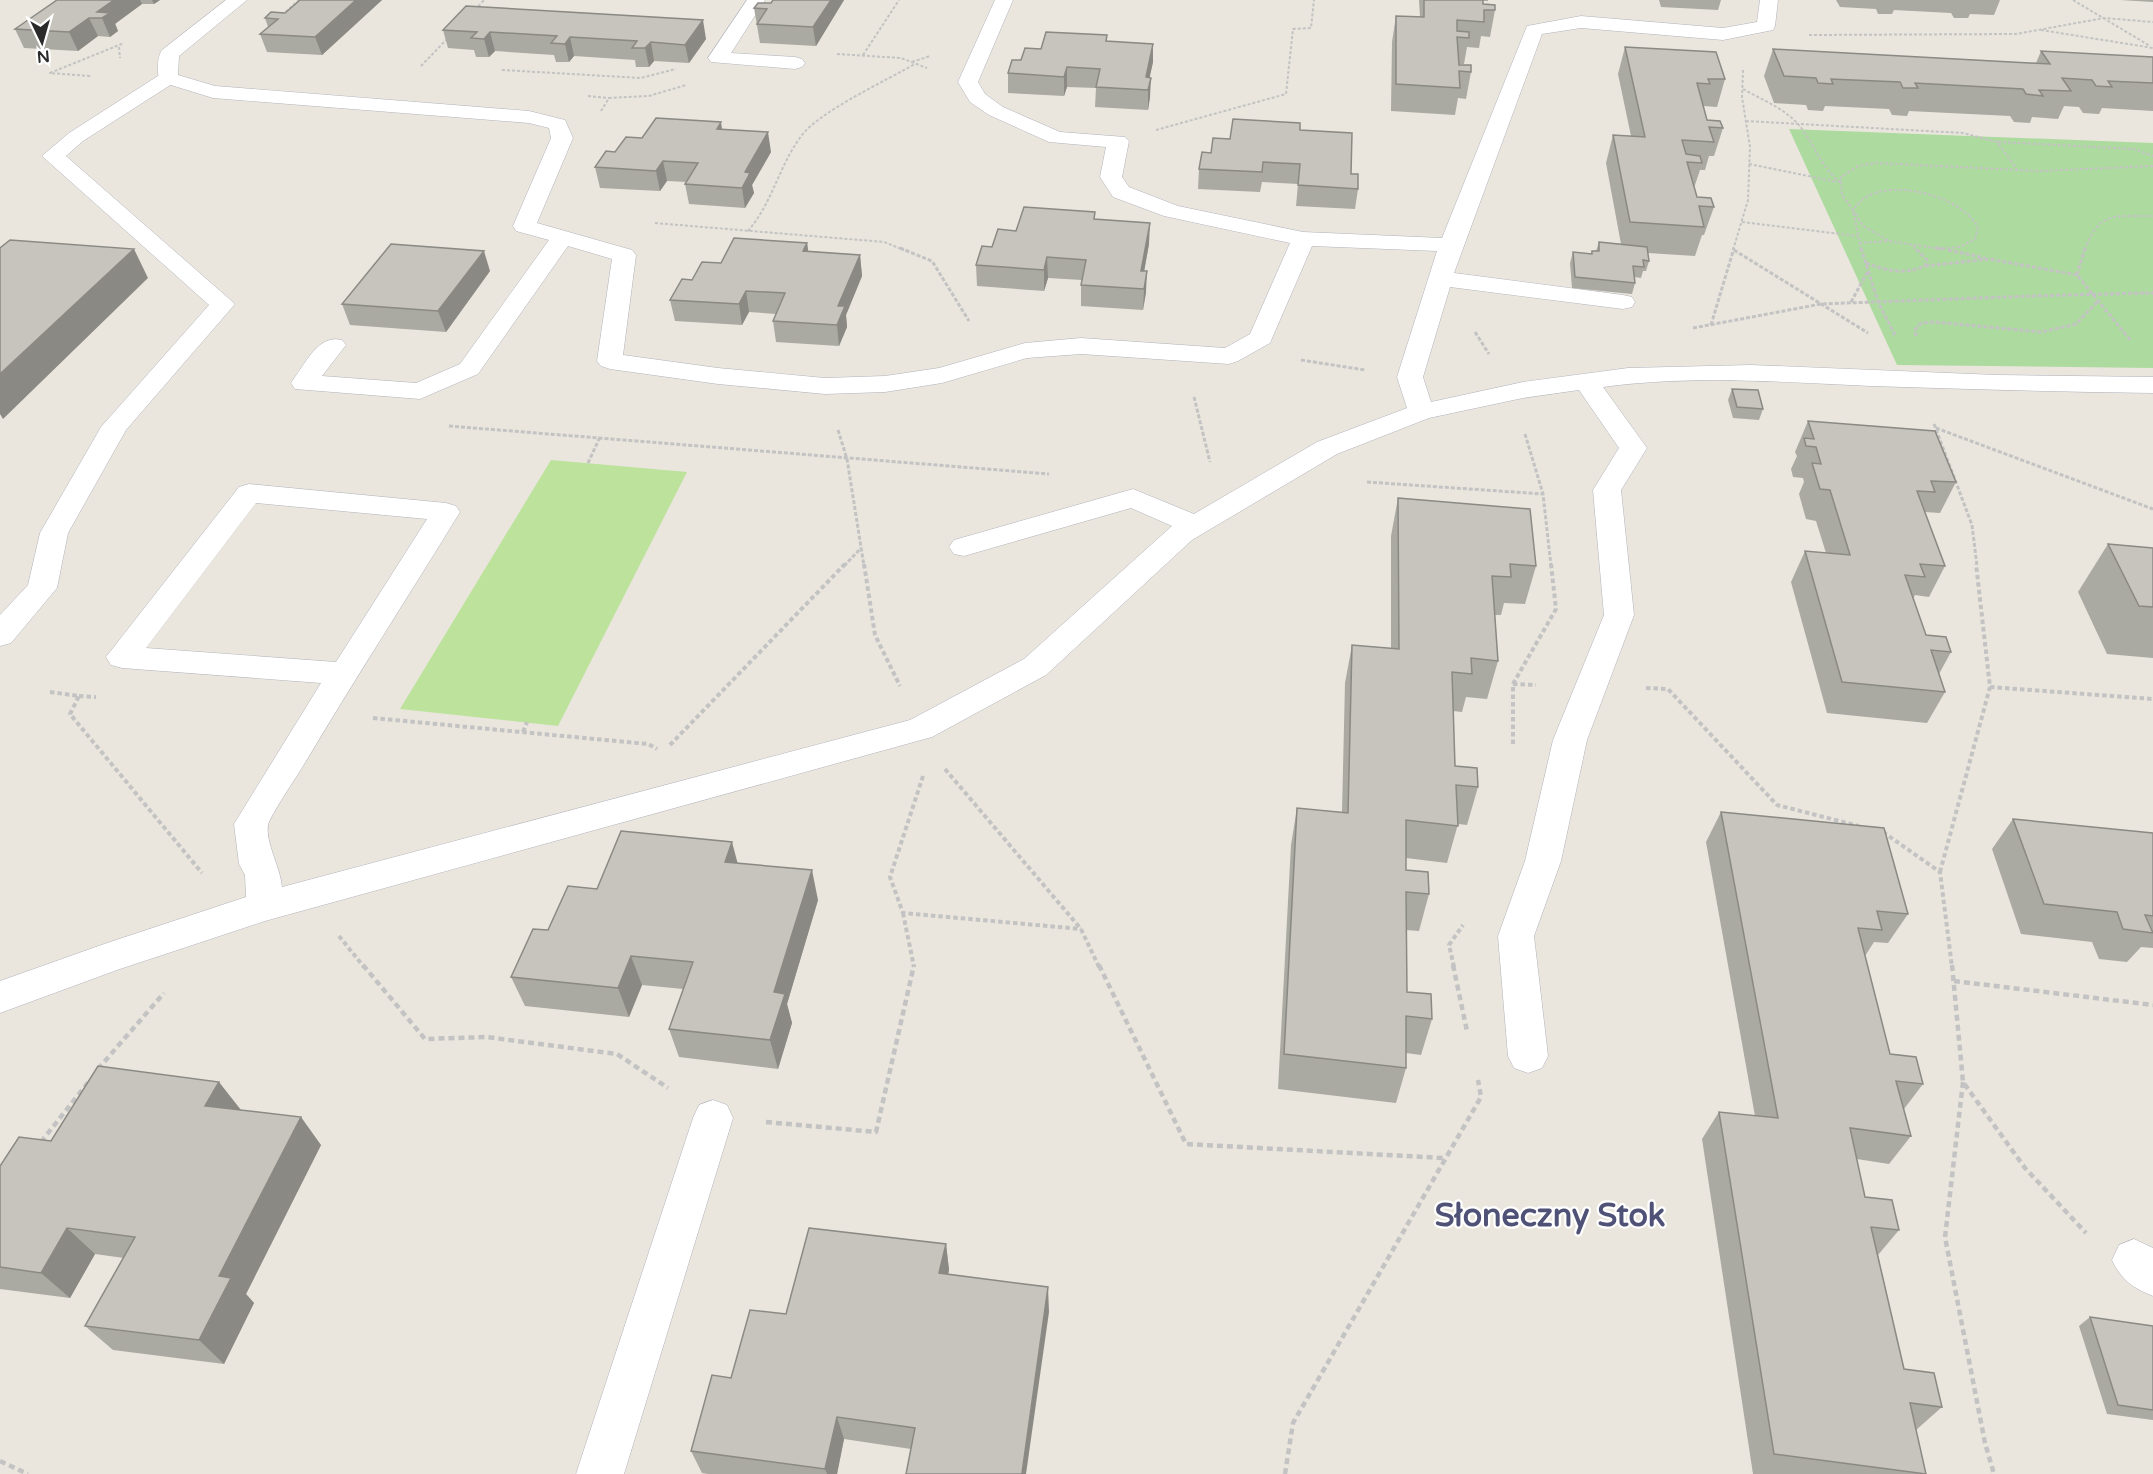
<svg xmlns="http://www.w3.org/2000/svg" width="2153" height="1474" font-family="'Varela Round',sans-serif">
<rect width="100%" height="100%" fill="#eae6dd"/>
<path fill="#addb9f" d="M1789,129L2153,143V368L1897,365Z"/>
<path fill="#bce29c" d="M551,460L687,472L558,726L400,709Z"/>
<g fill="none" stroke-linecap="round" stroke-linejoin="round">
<g stroke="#b1b2bc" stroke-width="1">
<path id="service" d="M168,72L175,74L178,78L175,82L83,141L66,156L235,304L126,430L68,533L57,588L11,643L0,646V615L28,585L40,533L101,427L209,305L42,156L69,133L161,74Z"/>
</g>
<g stroke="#b1b2bc" stroke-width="1">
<path id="minor" d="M226,0H247L179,56L178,75L215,86L529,111L565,120L573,138L537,223L632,250L636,255L623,355L718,368L825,378L885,376L939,368L1025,343L1081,338L1225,348L1250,334L1290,243L1164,216L1113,197L1100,177L1106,147L1049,142L989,115L970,102L958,82L995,0H1013L978,82L985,94L1003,107L1060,132L1125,137L1129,141L1122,177L1129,187L1178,206L1303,232L1442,238L1527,26L1581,16L1723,28L1757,22L1760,0H1778L1775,26L1773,30L1723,40L1581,28L1542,34L1454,273L1623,295L1632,297L1635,302L1632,307L1623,309L1450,287L1423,377L1431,402L1523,382L1628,368L1751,365L1997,375L2153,377V393C2059,392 1965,389 1871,386C1782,382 1691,375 1603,387L1647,448L1621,490L1634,615L1587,740L1561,861L1534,936L1548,1056L1542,1068L1528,1073L1514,1068L1508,1056L1498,936L1525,861L1553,740L1604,615L1593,490L1619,448L1579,390L1523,398L1429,418L1337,454L1192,540L1046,675L932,737L265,921L117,970L0,1013V981L107,943L246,897L245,875L239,864L234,824L321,683L122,668L111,665L106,657L239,487L249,484L446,503L456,506L460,512C408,597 354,680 303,766C297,776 270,816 268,825C265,842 281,869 282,887L910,720L1024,659L1172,526L1131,508L964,556L954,554L949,547L954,540L1133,489L1194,514L1317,442L1407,408L1397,377L1437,251L1312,246L1270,343L1238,361L1229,364L1081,354L1027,358L942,383L885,392L825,394L718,384L610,369L601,366L597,361L612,259L568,246L478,374L420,399L295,389L291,383L295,377C307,361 319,334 342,340L346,345L322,376L416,383L460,364L549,240L516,231L513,226L551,138L549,128L529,123L213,98L161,82C156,75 157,57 162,50ZM256,503L427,519L336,662L146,648Z
M747,0H765L731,53L795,57L802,59L805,63L802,67L795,69L711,62L708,58Z
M713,1100L727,1105L733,1118L624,1474H576L693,1118L699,1105Z
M2134,1239L2153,1248V1296C2133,1288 2121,1280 2112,1260L2119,1245Z"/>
</g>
<path stroke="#c3c3c3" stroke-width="2" stroke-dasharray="3 2" stroke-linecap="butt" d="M2073,0L2150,46
M475,10L484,0
M282,15L299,0
M2041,30L2153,48
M1809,35L2016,34L2104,18L2153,22
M119,47L120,58
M837,54L901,58L927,68
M863,55L899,0
M912,62L930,56
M421,66L449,37
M502,70L641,78L676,69
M90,76L50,73L124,43
M1743,89C1764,101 1787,109 1802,129C1816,148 1822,168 1841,183
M588,96L609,98
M601,111L609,98L649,96L686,85
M1746,121L1963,133L1997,142L2017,169
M1156,130L1286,94L1293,29L1311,28L1314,0
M1998,142L2134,149L2153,156
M1749,164L1838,182
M1742,222L1857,236
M655,223L884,242L904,250
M748,231C773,202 779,165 802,135C819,112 887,80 915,64
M1888,240L1863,226L1853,210C1859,202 1865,196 1875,193C1907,183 1961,198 1978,227L1975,239L1960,247L1941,249
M1859,243L1889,241L1941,249
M1913,247L1917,250
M1733,250L1748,200L1750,147L1742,97L1743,70
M1861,250L1853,210L1842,195L1841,177L1858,166L1876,163L2040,171L2153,166
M2085,250C2099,209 2116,217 2153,216"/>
<path stroke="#c3c3c3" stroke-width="3" stroke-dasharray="4 2" stroke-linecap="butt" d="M900,248L932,261L969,321
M1861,248L1878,302L1895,335
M1936,248L1941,249
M2085,248L2077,275L2131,341
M1941,249L1947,248
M1734,250L1868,333
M1948,250L1985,258
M1866,263C1887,271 1904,275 1925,266L1927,260L1915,248
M1925,266L1989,259L2077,275
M2145,293H2153
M1851,302L1868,271
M1711,325L1734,248
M1693,328L1821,304L2032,296
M1475,332L1489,354
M1916,336L1915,330L1921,323L1935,322L2041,332L2076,324L2098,301
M1301,360L1365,370
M1194,397L1210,462
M1934,424L1972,525L1977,566
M449,426L1049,474
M1936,428L2153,509
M838,430L847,459L864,566
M1525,434L1543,494L1551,566
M588,463L600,437
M1367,482L1543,494
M844,566L861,548"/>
<path stroke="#c3c3c3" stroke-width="4" stroke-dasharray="4.5 3" stroke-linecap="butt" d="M864,564L875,635L900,686
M1513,684L1536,685
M1990,687L2153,699
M1646,688L1668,689L1777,805L1859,826
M50,692L79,696L70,714L202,873
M79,696L96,697
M373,718L648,744L657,749
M523,732L527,722
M1513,744V684L1556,609L1551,564
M670,745L845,564
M945,769L1081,929L1099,967
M923,776L890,877L903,913L1081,929
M1883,832L1940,872L1952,967
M1940,872L1990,687L1976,564
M903,913L914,967
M339,936L364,967
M1454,967L1449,945L1463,925"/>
<path stroke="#c3c3c3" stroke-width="4.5" stroke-dasharray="6 4" stroke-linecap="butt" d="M363,965L425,1039L486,1037L617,1054L668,1088
M1099,965L1186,1144L1443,1158
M1453,965L1467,1031
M1952,965L1963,1082L2025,1168L2086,1233
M1954,981L2153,1005
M98,1069L164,993
M1963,1082L1945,1237L1985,1443L1994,1474
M766,1122L876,1132L914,965
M41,1142L90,1080
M0,1461L28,1474
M1285,1474L1293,1423L1481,1097L1478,1080"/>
<use href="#service" fill="#fff" fill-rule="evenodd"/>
<use href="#minor" fill="#fff" fill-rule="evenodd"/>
<path stroke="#c3c3c3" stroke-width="3" stroke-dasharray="4 2" stroke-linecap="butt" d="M2032,296L2145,293"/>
</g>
<path fill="#aaa9a2" d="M57,0H160L154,4H142L115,23L118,31L110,37L98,36L78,51L24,48L15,29Z
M382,0L322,55L267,52L260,34L268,27L265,18L285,13Z
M773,0H844L816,46L760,43L754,8L771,3Z
M1419,0H1488V1H1483V4L1495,10L1490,37L1481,36L1479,48L1467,47L1464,64H1459L1471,72L1466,99L1458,98L1455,115L1391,111L1392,42L1396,16L1420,17Z
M1659,0H1721L1718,10L1661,7Z
M1836,0H2000L1994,15L1970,14L1968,18H1954L1951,13L1894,10L1892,14H1878L1876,9L1840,7Z
M2120,0H2153V2Z
M443,30L706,39L689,63L654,61L649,67H636L635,60L574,56L569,62H556L554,55L495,51L489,57H476L474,50L448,48Z
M1107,35V41L1153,44V62L1149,78L1150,97L1148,110L1095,107L1096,88L1067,87L1064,96L1008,93V73L1021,60L1041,49Z
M1625,47L1725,79L1717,107L1704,106L1703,107L1707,120L1723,128L1714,156H1709L1705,170H1700L1694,188L1697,197L1714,207L1704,235H1702L1695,256L1648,253L1649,261L1646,271H1643L1641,278L1634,277L1635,283L1632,294L1572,288L1570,263L1573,252L1591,254L1592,251H1596L1599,242L1621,244L1606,163L1613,135L1631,136L1618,74Z
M1773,49L2036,63L2041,51L2153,57V111L2102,108L2099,114L2083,113L2079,107L2064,106L2058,119L2032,117L2030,123L2014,122L2010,116L1909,111L1907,116L1892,115L1889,109L1825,106L1823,111L1808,110L1806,105L1774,103L1764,76Z
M722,129L771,152L752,185L754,193L745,208L689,204L685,184L687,182L667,181L660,191L600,188L595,167L615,152L642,138Z
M1300,130L1351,174L1358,189L1355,209L1296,206L1298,184L1262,182L1260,192L1198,189L1199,169L1211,153L1230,139Z
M1095,212V219L1149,244L1144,271L1146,292L1143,310L1081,306V285L1082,280L1048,278L1044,291L977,286L976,265L992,247L1016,231Z
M807,243L808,251L860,255L862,276L846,315L847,327L839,346L776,342L773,321L776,314L749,312L742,325L675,321L670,300L692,280L721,263Z
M490,271L446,332L350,325L342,304Z
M1732,389L1763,409L1759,420L1733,418L1728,400Z
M1808,421L1956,482L1940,513L1925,512L1945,566L1929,597L1915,595L1913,599L1926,635L1951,652L1939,674L1945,692L1927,723L1827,713L1791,582L1805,551L1826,553L1816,521L1806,519L1799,494L1804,482L1803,478L1793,477L1791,469L1797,456L1795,452Z
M1398,498L1536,566L1525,604L1504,603L1501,615H1495L1498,661L1487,699L1466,697L1462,712L1453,711L1455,766L1478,787L1467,825L1458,824L1447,863L1406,858V870L1429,894L1419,931L1406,930L1407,992L1432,1019L1421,1055L1406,1053V1068L1396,1103L1278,1089L1291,845L1297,808L1342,812L1345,683L1352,645L1391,648V536Z
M2108,544L2153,548V658L2107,654L2078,592Z
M1721,812L1908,914L1888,943L1874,942L1865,956L1890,1054L1923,1084L1904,1109L1911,1136L1889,1164L1857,1159L1865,1197L1899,1230L1878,1255L1904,1369L1942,1407L1916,1430L1926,1474H1753L1702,1139L1719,1112L1755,1116L1706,842Z
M2013,819L2153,833V948L2141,947L2127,962L2099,959L2092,942L2021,934L1992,849Z
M737,863L818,900L787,1004L792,1023L778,1069L679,1057L669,1029L683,989L642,985L629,1017L525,1006L511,977L548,930L597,889Z
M241,1110L321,1145L246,1294L254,1303L224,1364L113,1350L85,1326L124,1258L95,1254L70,1298L0,1289V1166L51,1141Z
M946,1244L949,1270L948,1274L1049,1312L911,1449L844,1439L837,1474H708L702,1473L691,1451L731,1378L786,1314Z
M2090,1317L2153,1326V1420L2107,1414L2079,1326Z"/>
<path fill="#8b8984" d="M114,0H140L142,4L115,24L118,31L110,37L102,18L97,12Z
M152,0H160L154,4Z
M356,0H382L322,55L315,37Z
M831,0H844L816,46L813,27Z
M89,18L98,36L78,51L69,32Z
M703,20L706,39L689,63L685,45Z
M490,32L495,51L489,57L484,39Z
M570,37L574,56L569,62L565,44Z
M651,42L654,61L649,67L645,48Z
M1153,44V62L1147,90L1146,77Z
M1067,67V87L1064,96V77Z
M1151,78L1150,97L1148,110V90Z
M721,122L724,142L717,129Z
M768,132L771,152L752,185L754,193L745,208L742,188L745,172Z
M663,161L667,181L660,191L656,171Z
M1150,223L1149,244L1141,289V271Z
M807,243L810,263L803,251Z
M134,249L148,278L3,419L0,414V374Z
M484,251L490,271L446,332L438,311Z
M860,255L862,276L846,315L847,327L839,346L837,325L838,306Z
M1047,257L1048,278L1044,291V270Z
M1147,271L1146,292L1143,310L1144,289Z
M746,291L749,312L742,325L739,304Z
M732,842L740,872L725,862Z
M812,870L818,900L787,1004L792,1023L778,1069L770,1040L774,992Z
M631,956L642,985L629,1017L618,988Z
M219,1082L241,1110L228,1134L205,1106Z
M301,1117L321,1145L246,1294L254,1303L224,1364L199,1340L219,1276Z
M67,1228L95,1254L70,1298L41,1273Z
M946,1244L949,1270L943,1299L939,1273Z
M1048,1287L1049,1312L1026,1474H1022Z
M837,1417L844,1439L837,1474H827L825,1469Z"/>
<path fill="#c6c4bc" stroke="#8b8984" stroke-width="1.5" d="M57,0H114L97,12L110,13L102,18H89L69,32L15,29Z
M300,0H356L315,37L260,34L278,19L265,18L271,12L285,13Z
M773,0H831L813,27L757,24L767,9L754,8L758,3H771Z
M1424,0H1483V4L1495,5V10H1484V22L1457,20V31L1469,32V38L1457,37L1459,65H1471V72L1459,71L1460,88L1396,84V16L1424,17Z
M466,6L703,20L685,45L651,42L645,48H632L637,41L570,37L565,44L551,43L557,36L490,32L484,39L471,38L477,32L443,30Z
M1046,32L1107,35L1106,41L1153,44L1146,77L1151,78L1148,90L1096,87L1100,69L1067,67L1064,77L1008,73L1012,60H1021L1025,48L1041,49Z
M1625,47L1716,52L1725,79H1708L1710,84L1697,83L1707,120L1720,121L1723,128L1709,127L1714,142L1682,140L1686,154L1700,156L1702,163L1687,162L1697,197L1711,198L1714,207L1699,206L1704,227L1630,222L1613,135L1645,137Z
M1773,49L2050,64L2041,51L2153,57V83L2108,81L2112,87L2096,86L2092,80L2062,78L2071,91L2039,90L2043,96L2026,94L2023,89L1915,83L1918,88H1903L1900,82L1831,79L1833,84L1818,83L1816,78L1784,76Z
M656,118L721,122L717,129L768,132L745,172L750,173L742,188L685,184L698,163L663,161L656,171L595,167L606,151L615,152L626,137L642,138Z
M1233,119L1300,123V130L1352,133L1351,174H1358V189L1298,185L1300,164L1263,162L1262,172L1199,169L1202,152L1211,153L1213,138L1230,139Z
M1024,207L1095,212L1094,219L1150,223L1141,271H1147L1144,289L1081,285L1086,260L1047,257L1044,270L976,265L982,246L992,247L998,229L1016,231Z
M734,238L807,243L803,251L860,255L838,306H845L837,325L773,321L785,293L746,291L739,304L670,300L682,279L692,280L702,262L721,263Z
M10,240L134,249L0,374V248Z
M1599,242L1647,247L1649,261L1643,260L1644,267L1633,266L1635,283L1575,277L1573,252L1592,254V251H1599Z
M391,244L484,251L438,311L342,304Z
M1732,389L1758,390L1763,409L1737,407Z
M1808,421L1935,431L1956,482L1931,481L1935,492L1917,491L1945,566L1920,564L1925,577L1905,575L1926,635L1946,637L1951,652L1931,650L1945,692L1842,682L1805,551L1850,555L1830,490L1820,489L1812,463L1821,464L1816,447L1806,446L1804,438L1814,439Z
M1398,498L1530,509L1536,566L1510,564L1511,577L1492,576L1498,661L1471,658L1472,674L1452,672L1455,766L1477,768L1478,787L1456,785L1458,826L1406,820V870L1428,872L1429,894L1406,892L1407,992L1431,994L1432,1019L1406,1016V1068L1284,1054L1297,808L1348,813L1352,645L1399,649Z
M2108,544L2153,548V607L2139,606Z
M1721,812L1884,828L1908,914L1877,911L1882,930L1858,928L1890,1054L1916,1057L1923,1084L1896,1081L1911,1136L1850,1128L1865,1197L1892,1200L1899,1230L1871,1227L1904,1369L1934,1373L1942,1407L1910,1403L1926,1474L1774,1454L1719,1112L1778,1118Z
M2013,819L2153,833V916L2145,915L2153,933L2123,929L2117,912L2044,904Z
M621,831L732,842L725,862L812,870L774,992L785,994L770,1040L669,1029L693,962L631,956L618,988L511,977L533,929L548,930L568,886L597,889Z
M98,1066L219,1082L205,1106L301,1117L219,1276L231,1278L199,1340L85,1326L135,1237L67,1228L41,1273L0,1267V1166L19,1137L51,1141Z
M809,1228L946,1244L939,1273L1048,1287L1022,1473L1025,1474H906L915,1428L837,1417L825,1469L691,1451L712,1375L731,1378L750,1310L786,1314Z
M2090,1317L2153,1326V1410L2118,1405Z"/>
<g text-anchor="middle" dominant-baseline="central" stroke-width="4.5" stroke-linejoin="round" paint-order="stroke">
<g font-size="32" font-weight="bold" fill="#4f5276" stroke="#fff">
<text x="1550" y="1216">Słoneczny Stok</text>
</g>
</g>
<g transform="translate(42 42) rotate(175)" stroke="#ffffff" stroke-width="4.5" paint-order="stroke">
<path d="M0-4.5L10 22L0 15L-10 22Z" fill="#2a2a2a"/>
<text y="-9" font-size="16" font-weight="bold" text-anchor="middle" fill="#2a2a2a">N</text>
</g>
</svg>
